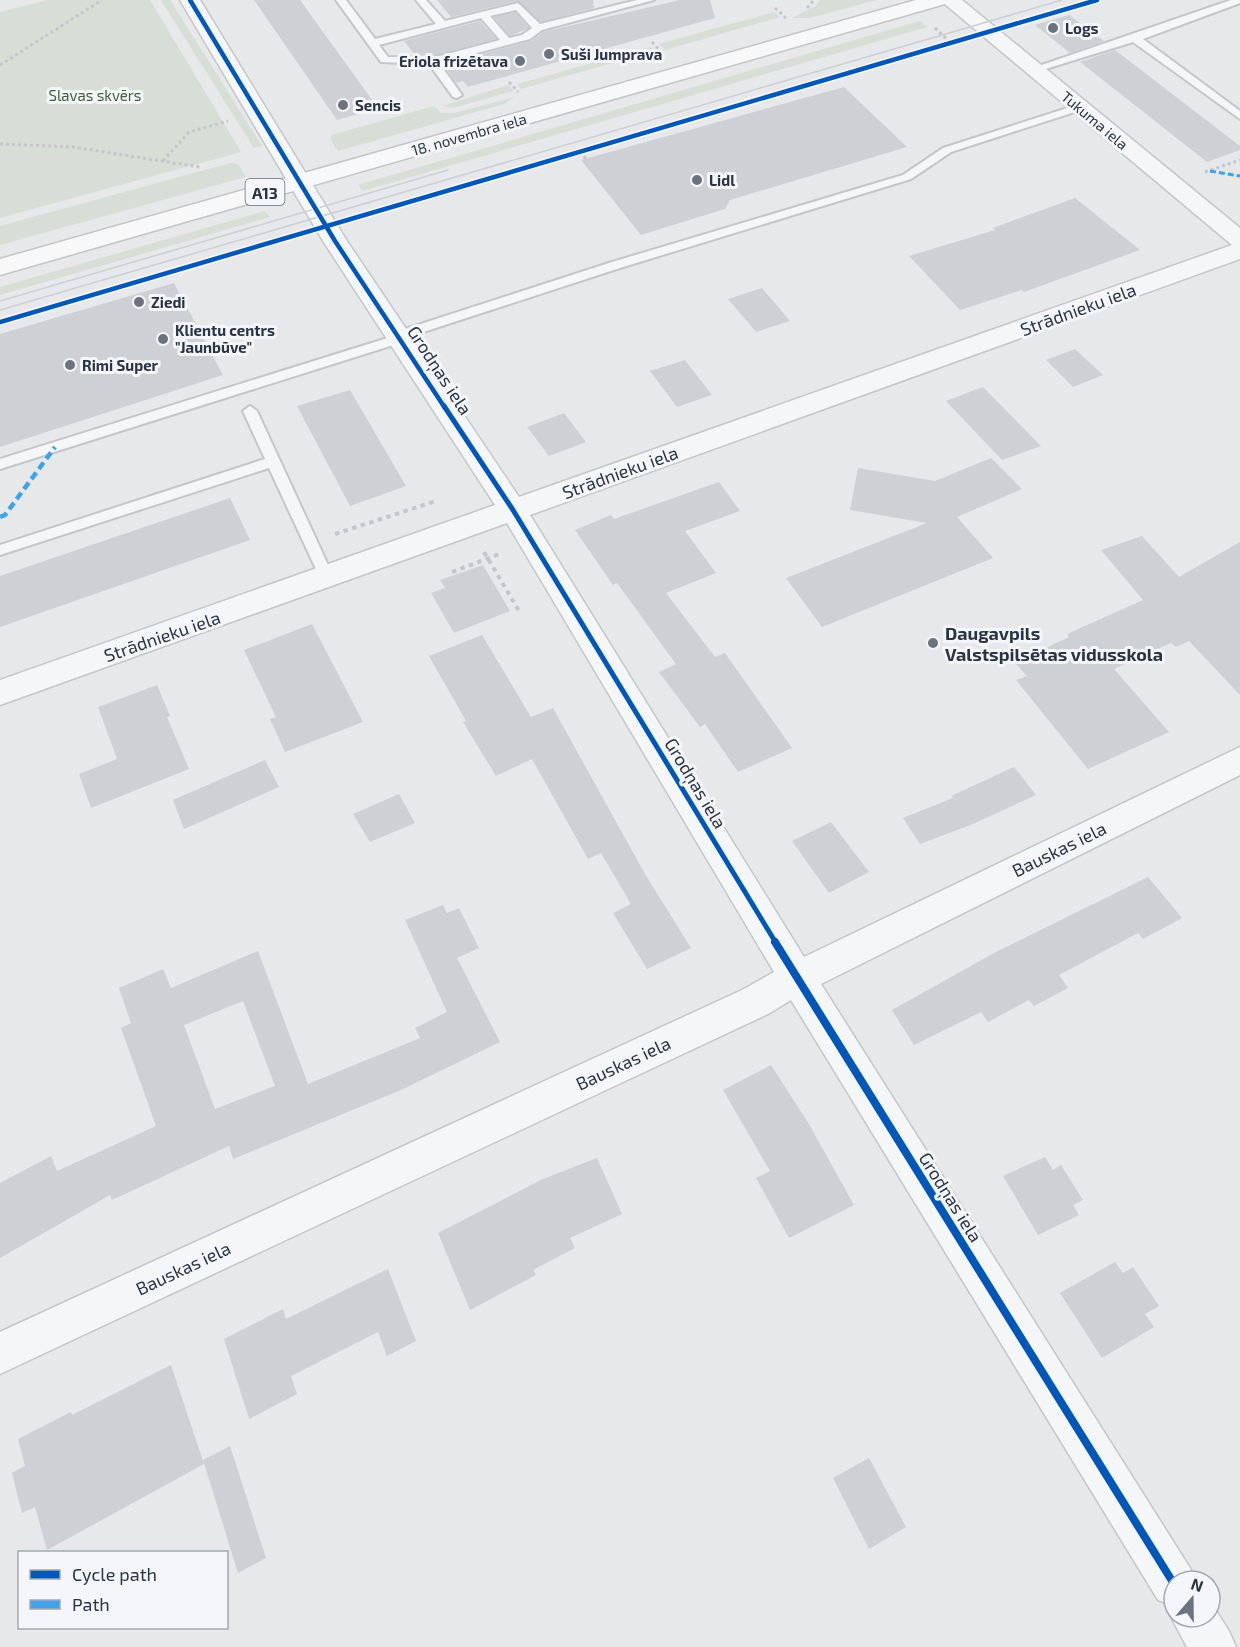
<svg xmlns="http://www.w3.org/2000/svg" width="1240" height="1647" font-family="'Exo 2',sans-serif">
<rect width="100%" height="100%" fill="#e6e8ea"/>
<path fill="#d6ded6" d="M48,0H150L241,152L0,218V12Z
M161,0H170L262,146L254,148Z
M820,0H877L810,18H792L816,6Z
M774,12L780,17L665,50L659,44Z
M920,21L927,27L363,191L358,185Z
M650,47L655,51L521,89L517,84Z
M508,85L514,91L452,108L443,106Z
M515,97L504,104L338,151L330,139L332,135L434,106L441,113H454Z
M230,163L238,164L246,177L0,245V226Z
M265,211L270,217L0,295V287Z"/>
<path fill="#ced0d3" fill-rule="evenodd" d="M254,0H300L375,104L369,106L372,110L337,120Z
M437,0H593L594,8L541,22L517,1L451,17Z
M680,0H710L715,18L468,87L463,81L456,83L443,64L531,41L543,32Z
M515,12L529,28L510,36L494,17Z
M1069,15L1104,41L1070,53L1035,25Z
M480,21L496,39L432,56L415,55L404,41Z
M1115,50L1240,146V150L1207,162L1080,62Z
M844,87L907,147L730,200L725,209L641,235L581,160Z
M1075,198L1140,250L1024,292L1022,290L960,310L909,256L995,230L993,228Z
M174,283L223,375L0,447V334Z
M762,288L790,321L756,332L728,299Z
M1075,349L1103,375L1073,387L1046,360Z
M685,360L712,395L677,407L650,371Z
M983,387L1041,446L1002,460L946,401Z
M350,390L406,486L350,506L297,406Z
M564,413L586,442L549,456L527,427Z
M991,458L1022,489L957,517L993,558L822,627L786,578L927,523L850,510L858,468L935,481Z
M719,482L740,511L685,531L716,573L666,593L715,657L725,653L792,748L738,772L705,724L700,727L659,672L676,664L617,583L613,585L575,530L611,515L614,519Z
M230,498L250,540L0,627V576Z
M1142,536L1179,577L1240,542V695L1189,641L1176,647L1171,643L1114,669L1169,732L1088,769L1016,680L1027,676L1015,663L1069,637L1067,634L1143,600L1101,550Z
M483,565L510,611L454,633L431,593L445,588L440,580Z
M312,624L363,722L285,752L270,719L276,717L244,650Z
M482,635L531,717L553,708L645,874L691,948L647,969L613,913L631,904L601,853L588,859L532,759L496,776L463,722L466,721L429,656Z
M157,685L170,716L167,717L189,769L91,808L79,774L117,759L98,707Z
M265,760L279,787L184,829L173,800Z
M1014,767L1036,795L973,824L920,844L903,818L953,798L951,796Z
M399,794L415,823L370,842L353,814Z
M831,822L869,872L829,893L792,841Z
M1148,877L1182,918L1143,939L1138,933L1059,975L1068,988L1034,1006L1029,1000L988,1022L981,1012L914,1045L892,1010L994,953Z
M443,905L447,913L459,908L479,948L457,958L500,1042L401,1090L233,1159L229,1146L112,1200L110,1195L0,1258V1183L51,1156L57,1171L156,1126L121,1028L131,1023L119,988L163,969L171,988L258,951L308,1084L420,1038L415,1028L447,1012L405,920ZM243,1001L275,1086L215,1109L184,1025Z
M771,1065L809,1124L854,1205L789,1238L756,1178L770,1171L723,1090Z
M1045,1157L1053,1170L1061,1165L1083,1200L1073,1205L1079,1215L1038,1235L1003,1176Z
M597,1158L622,1214L570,1238L575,1248L533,1270L536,1275L470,1310L438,1233L543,1179Z
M1115,1262L1123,1273L1133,1267L1159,1306L1145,1314L1154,1327L1102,1358L1060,1293Z
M388,1269L416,1341L387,1356L378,1332L291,1376L297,1394L249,1419L224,1339L283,1309L286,1319Z
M171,1365L204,1464L47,1550L35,1507L22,1513L12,1473L25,1466L18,1439L71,1412L72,1415Z
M230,1446L266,1558L238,1573L203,1460Z
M869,1458L906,1527L869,1549L833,1478Z"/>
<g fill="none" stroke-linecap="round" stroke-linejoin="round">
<g stroke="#c4c6c8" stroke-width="4">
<path id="service" d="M336,0H346L375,39L436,24L416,0H426L445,21L518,3L540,24L637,0H654L542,30L530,39L439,63L462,95L457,98L453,97L429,64L381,62ZM516,10L532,28L522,35L509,38L490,16ZM481,18L500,40L432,58L388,57L379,45Z
M1231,0H1240V3L1143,39L1240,111V119L1133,42L1039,71L1030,69Z
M1080,104L1084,105V109L951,152L911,179L620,268L408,337L406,341L0,469V459L394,336L396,332L612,262L903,175L943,148Z
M250,406L257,411L334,578L332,582H322L269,468L0,555V545L265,459L243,411Z"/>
</g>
<g stroke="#c4c6c8" stroke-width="3">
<path id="minor" d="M180,0H200L347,241L519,497L1232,245L940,0H962L1240,228V259L530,515L804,957L1240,747V775L821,984L1190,1568L1195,1581H1174V1606L1158,1600L791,1000L768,1014L0,1374V1332L742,990L774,972L507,523L0,705V680L495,505L323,241Z
M1210,1601L1229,1631L1236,1647H1187L1171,1617L1174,1610V1617H1210Z"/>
</g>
<g stroke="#c2c5c8" stroke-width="3">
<path id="primary" d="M916,0H948L945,4L0,275V259Z"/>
</g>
<path stroke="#c5c6ca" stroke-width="3" stroke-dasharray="3 3" stroke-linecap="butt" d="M775,8L786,18
M807,8L814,0
M935,28L951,43
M652,42L661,52
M0,65L102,0
M509,82L518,92
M0,144L73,147L200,167
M580,152L586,159
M163,161L189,132L228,121
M1205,172L1240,160"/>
<path stroke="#c5c6ca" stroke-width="4" stroke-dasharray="4.5 4.5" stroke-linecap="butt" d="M335,534L436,501
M484,552L519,611
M452,572L502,553"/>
<use href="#service" fill="#f5f6f7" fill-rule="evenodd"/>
<use href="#minor" fill="#f5f6f7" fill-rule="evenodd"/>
<use href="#primary" fill="#f8f8f8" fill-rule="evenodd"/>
<path stroke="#cecfd2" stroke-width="1.5" d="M0,301L448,170
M0,310L1062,0"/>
<path stroke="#3ea3ec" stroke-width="3" stroke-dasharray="6 3" stroke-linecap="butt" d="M1210,171L1240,176"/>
<path stroke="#3ea3ec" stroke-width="4.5" stroke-dasharray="8 4.5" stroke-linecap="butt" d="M0,517L5,515L55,447"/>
<g stroke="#f4f6f9" stroke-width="8">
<path id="cycleway-far2" d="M190,0L335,241L445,408
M0,322L1097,0"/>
</g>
<g stroke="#f4f6f9" stroke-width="9">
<path id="cycleway-far1" d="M444,406L513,510L776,943"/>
</g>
<g stroke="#f4f6f9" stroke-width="11">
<path id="cycleway" d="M775,942L1174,1584"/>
</g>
<use href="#cycleway-far2" stroke="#0057b8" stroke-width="4.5"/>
<use href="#cycleway-far1" stroke="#0057b8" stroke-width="5"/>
<use href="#cycleway" stroke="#0057b8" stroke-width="8"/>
</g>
<g fill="#6c737f" stroke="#f4f6f9" stroke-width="2">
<circle cx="1053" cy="28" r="6"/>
<circle cx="549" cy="54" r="6"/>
<circle cx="520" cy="61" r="6"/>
<circle cx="343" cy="105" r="6"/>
<circle cx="697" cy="180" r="6"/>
<circle cx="139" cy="302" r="6"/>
<circle cx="163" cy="339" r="6"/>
<circle cx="70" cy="365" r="6"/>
<circle cx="933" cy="643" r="6"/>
</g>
<g text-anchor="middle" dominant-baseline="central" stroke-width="6" stroke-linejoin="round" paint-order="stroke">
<g font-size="15" font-weight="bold" fill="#2b3445" stroke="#f4f6f9" text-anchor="start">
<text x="1065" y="28">Logs</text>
<text x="561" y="54">Suši Jumprava</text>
<text x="508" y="61" text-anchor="end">Eriola frizētava</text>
<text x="355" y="105">Sencis</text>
<text x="709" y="180">Lidl</text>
<text x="151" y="302">Ziedi</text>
<text x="175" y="330">Klientu centrs<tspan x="175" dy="17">"Jaunbūve"</tspan></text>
<text x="82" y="365">Rimi Super</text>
</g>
<g font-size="15" fill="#3f6138" stroke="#f4f6f9">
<text x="95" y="95">Slavas skvērs</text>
</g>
<g font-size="15" fill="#2b3445" stroke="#f4f6f9">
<text transform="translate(1095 120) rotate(40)">Tukuma iela</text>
<text transform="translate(469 134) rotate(-16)">18. novembra iela</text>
</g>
<rect fill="#f4f6f9" stroke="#676e7b" stroke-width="1.5" x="245.5" y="179" width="39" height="26" rx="4.5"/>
<g font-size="16" font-weight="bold" fill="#2b3445">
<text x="265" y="192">A13</text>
</g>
<g font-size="18" fill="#2b3445" stroke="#f4f6f9">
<text transform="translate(1078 309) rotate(-20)">Strādnieku iela</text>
<text transform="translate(440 370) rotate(57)">Grodņas iela</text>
<text transform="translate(620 472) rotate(-20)">Strādnieku iela</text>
<text transform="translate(162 636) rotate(-19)">Strādnieku iela</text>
<text transform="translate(696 783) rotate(59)">Grodņas iela</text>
<text transform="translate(1059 849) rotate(-26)">Bauskas iela</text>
<text transform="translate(623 1063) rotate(-25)">Bauskas iela</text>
<text transform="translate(951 1197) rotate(58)">Grodņas iela</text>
<text transform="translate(183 1268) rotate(-25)">Bauskas iela</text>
</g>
<g font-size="18" font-weight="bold" fill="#2b3445" stroke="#f4f6f9" text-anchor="start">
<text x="945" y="633">Daugavpils<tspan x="945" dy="21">Valstspilsētas vidusskola</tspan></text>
</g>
</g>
<rect x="18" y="1551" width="210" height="78" fill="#f4f6f9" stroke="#a4a8b1" stroke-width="1.5"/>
<rect x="30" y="1570" width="30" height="9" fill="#0057b8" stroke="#a4a8b1" stroke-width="1.5"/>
<text x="72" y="1581" font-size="18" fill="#2b3445">Cycle path</text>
<rect x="30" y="1600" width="30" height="9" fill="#3ea3ec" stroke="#a4a8b1" stroke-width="1.5"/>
<text x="72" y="1611" font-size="18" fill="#2b3445">Path</text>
<g transform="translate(1192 1599) rotate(20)"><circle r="28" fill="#f4f6f9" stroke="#a4a8b1" stroke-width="1.5"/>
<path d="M0-4.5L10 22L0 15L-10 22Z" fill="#6c737f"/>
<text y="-9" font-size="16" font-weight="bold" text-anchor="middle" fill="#2b3445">N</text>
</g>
</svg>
